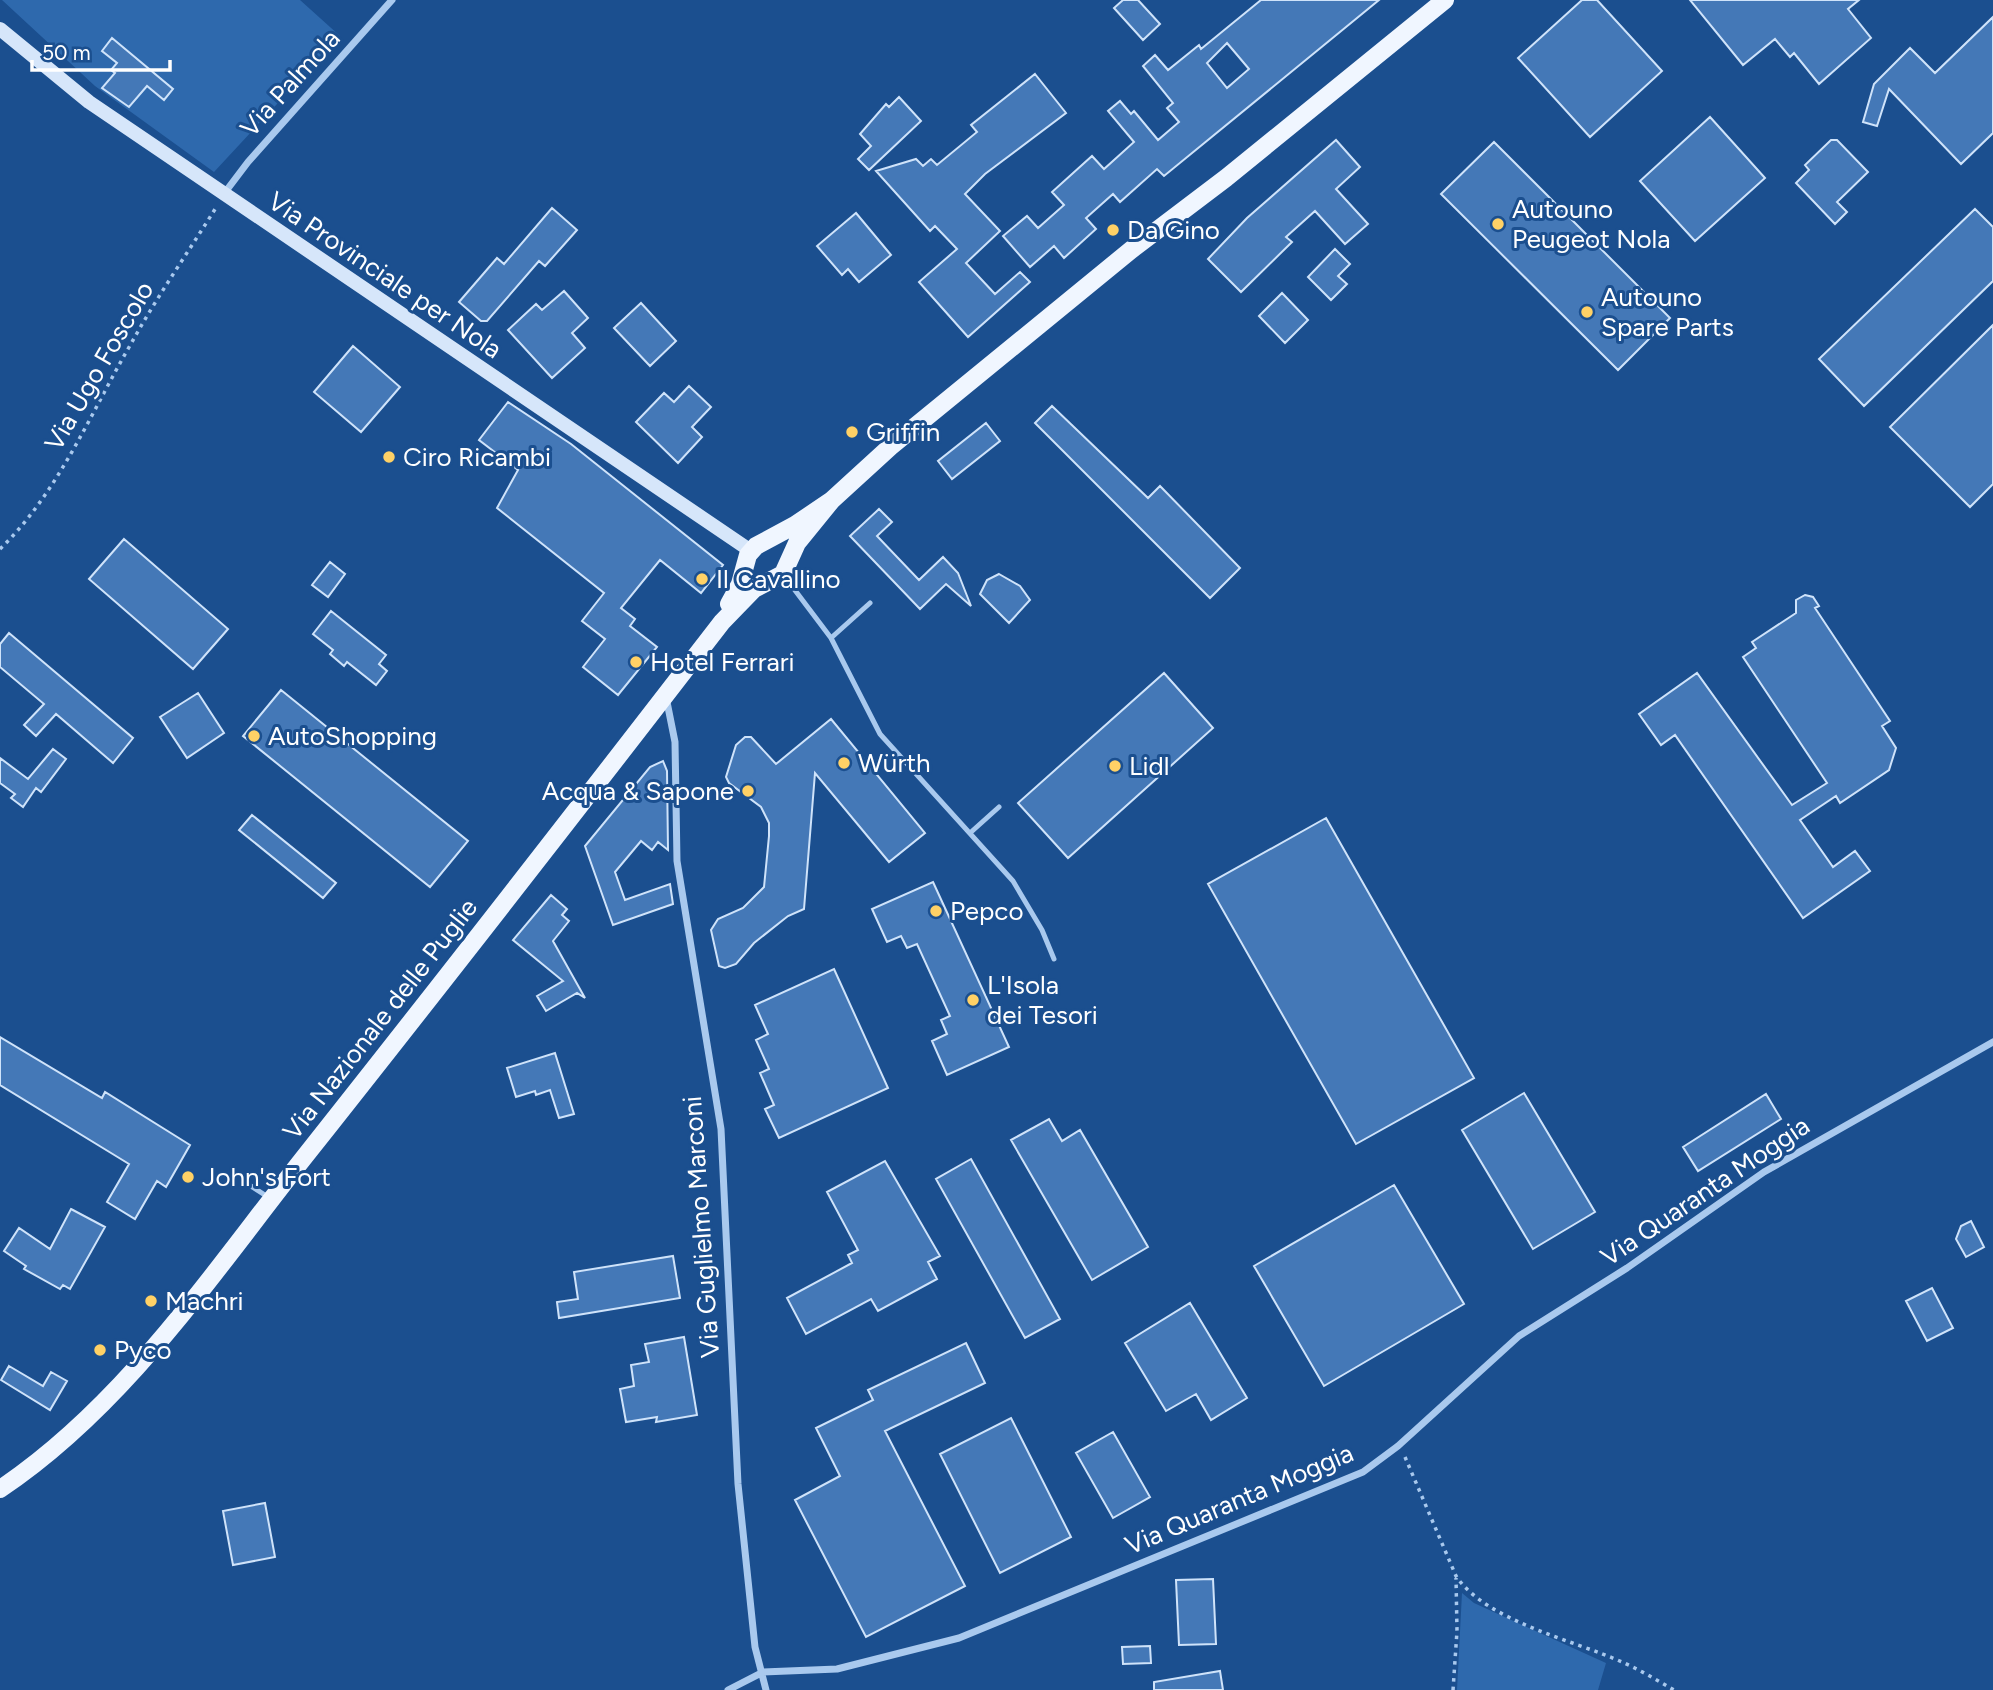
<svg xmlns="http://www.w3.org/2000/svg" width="1993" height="1690" font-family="Figtree,sans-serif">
<rect width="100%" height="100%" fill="#1b4f8f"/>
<path fill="#2e69ad" d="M2,0H300L340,36L214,172L95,86Z
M1462,1593L1474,1603L1606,1663L1598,1690H1457Z"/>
<path fill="#4478b7" stroke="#cfe3fa" stroke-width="2" fill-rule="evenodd" d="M1123,0H1138L1160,24L1143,40L1114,8Z
M1261,0H1379L1164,176L1157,169L1120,202L1113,194L1086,218L1096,229L1064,258L1054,246L1030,267L1003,236L1027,216L1038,228L1064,205L1052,192L1092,156L1104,169L1134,142L1108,111L1120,101L1131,114L1134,111L1158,140L1179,122L1167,108L1173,103L1143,66L1155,55L1168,70L1199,45L1201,49ZM1227,43L1249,69L1227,88L1207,63Z
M1582,0H1597L1662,71L1590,137L1518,58Z
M1690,0H1859L1848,9L1871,38L1819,84L1794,53L1790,57L1775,39L1743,65Z
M1993,17V133L1961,164L1889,89L1877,126L1863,122L1874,84L1910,48L1935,73Z
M112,38L173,89L164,100L147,86L129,107L102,88L115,73L111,70L117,63L102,51Z
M1035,74L1066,113L985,174L965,194L1000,231L966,263L995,294L1020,272L1030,282L968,337L919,282L957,249L935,226L930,231L876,171L916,159L923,166L931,159L937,165L977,132L971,125Z
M899,97L921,121L869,170L858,159L871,146L860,134L886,104L889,107Z
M1710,117L1765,178L1695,241L1640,181Z
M1336,140L1360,167L1336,189L1368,224L1345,244L1315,211L1286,237L1292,242L1241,292L1208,259L1247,218Z
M1831,140H1837L1868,172L1837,202L1847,212L1835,224L1796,183L1809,170L1805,165Z
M1494,142L1670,318L1618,370L1441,194Z
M552,208L577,230L545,266L539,261L487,321H481L459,302L497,258L504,264Z
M1975,209L1993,227V281L1864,406L1819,359Z
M856,213L891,255L859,282L848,269L842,275L817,246Z
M1335,249L1350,264L1338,276L1347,284L1331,300L1308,277Z
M564,291L588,318L572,333L585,348L552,378L508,330L536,304L542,310Z
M1282,293L1308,320L1285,343L1259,316Z
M641,303L676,341L650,366L614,328Z
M1993,325V484L1970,507L1890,427Z
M353,346L400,387L361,432L314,392Z
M689,386L711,407L692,427L702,437L678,463L636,422L664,393L674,402Z
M508,402L571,444L723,565L701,593L660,560L621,608L635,619L630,626L657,647L618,695L583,667L605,639L582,621L604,593L497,508L518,470L479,440Z
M1052,406L1148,498L1160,486L1240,568L1210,598L1035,423Z
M986,423L1000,441L952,479L938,461Z
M879,509L892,522L877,536L919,580L943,557L958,573L971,606L946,584L920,609L850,536Z
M124,539L228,629L193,669L89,579Z
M330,562L345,574L328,597L312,585Z
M999,574L1020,586L1030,600L1009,623L980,594L987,580Z
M1805,595L1813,597L1819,606L1815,608L1890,721L1882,726L1896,748L1889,770L1840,803L1836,796L1800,820L1833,867L1855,851L1870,871L1803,918L1675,735L1661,745L1639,714L1697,673L1792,805L1827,783L1743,657L1756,648L1752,642L1796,613V600Z
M331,611L386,655L379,664L387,671L376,685L347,662L344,666L330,654L333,650L313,634Z
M9,633L133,738L113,763L56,714L36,736L24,725L44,704L0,667V644Z
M1164,673L1213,728L1068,858L1018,803Z
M281,690L468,841L430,887L243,736Z
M198,693L224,733L187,758L160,717Z
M831,719L925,833L889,862L815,773L804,909L788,916L754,943L736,964L725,968L719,966L711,930L718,919L743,908L764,887L769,836V823L761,807L729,783L726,777L736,745L745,737H751L776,764Z
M53,749L66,759L41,792L36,788L23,807L11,798L15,794L0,783V758L28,779Z
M663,761L667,771L668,850L658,842L652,850L641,841L615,872L625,900L670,884L673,904L613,925L585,846L650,767Z
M252,815L336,883L323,898L239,830Z
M1326,818L1474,1078L1356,1144L1208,884Z
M933,882L1009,1047L947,1075L932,1041L947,1034L941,1020L950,1016L917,944L907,948L901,936L887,942L872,909Z
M551,895L567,909L562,915L569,921L553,941L585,998L577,993L546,1011L537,996L563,981L513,940Z
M834,969L888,1088L779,1138L765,1109L774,1105L760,1073L769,1069L756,1040L768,1034L755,1005Z
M0,1037L102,1098L105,1092L190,1145L166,1187L157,1181L135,1219L107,1202L129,1164L0,1085Z
M555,1053L574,1114L559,1118L550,1090L536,1095L535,1091L516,1097L507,1068Z
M1524,1093L1595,1212L1533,1249L1462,1130Z
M1766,1094L1781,1119L1698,1171L1683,1147Z
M1049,1119L1062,1141L1080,1130L1148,1247L1092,1280L1011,1140Z
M971,1159L1060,1319L1025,1338L936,1179Z
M885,1161L940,1256L928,1262L937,1279L878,1311L871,1299L806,1334L787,1298L852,1263L848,1255L858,1250L827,1192Z
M1394,1185L1464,1304L1324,1386L1254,1266Z
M71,1209L105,1227L70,1289L63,1285L60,1289L24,1269L26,1266L4,1251L19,1228L50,1249Z
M1971,1221L1984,1247L1966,1257L1956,1239L1961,1226Z
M673,1256L680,1298L559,1318L557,1302L578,1299L574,1272Z
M1932,1288L1953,1328L1927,1341L1906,1301Z
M1190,1303L1247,1398L1211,1420L1196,1394L1166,1411L1125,1343Z
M684,1337L697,1415L656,1422L657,1417L626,1422L620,1389L634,1386L631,1365L649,1362L645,1344Z
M966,1343L985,1383L885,1431L965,1586L866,1637L795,1500L840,1476L816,1428L873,1400L868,1390Z
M9,1366L43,1386L51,1372L67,1381L50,1410L1,1380Z
M1011,1418L1071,1537L1000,1573L940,1454Z
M1113,1432L1150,1497L1113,1518L1076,1453Z
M265,1503L275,1557L233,1565L223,1511Z
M1213,1579L1216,1644L1179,1645L1176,1580Z
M1150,1646L1151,1663L1123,1664L1122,1647Z
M1220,1671L1223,1690H1154V1682Z"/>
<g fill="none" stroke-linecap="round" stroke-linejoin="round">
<path stroke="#a9c9ee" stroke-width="3.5" stroke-dasharray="3.5 5" stroke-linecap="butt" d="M0,549C59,492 91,412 132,342C158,295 189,251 217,206
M1405,1457L1456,1576C1486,1621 1573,1640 1622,1662C1640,1670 1657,1680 1674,1690
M1453,1690L1457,1631L1456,1578"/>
<path stroke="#a9c9ee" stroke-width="5" d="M785,577L831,638L880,734L1013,881L1042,930L1054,959
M831,638L870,603
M970,833L999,807
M243,1181L268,1197"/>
<path stroke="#a9c9ee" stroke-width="7" d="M223,195L248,162L392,0
M666,697L675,742L677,861L721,1129L738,1484L755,1647L766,1690
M728,1690L763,1672L837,1669L959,1638L1363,1472L1398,1446L1519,1336L1627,1268L1764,1172L1993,1042"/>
<path stroke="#d6e6fa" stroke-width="14" d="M0,29L89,102L751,551"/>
<path stroke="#f0f6ff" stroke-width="18" d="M729,604L740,584L748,555L756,546L795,525L832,500L890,447L1131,250L1226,178L1445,0
M0,1489C124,1406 211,1275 302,1160C444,981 583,802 722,622L754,589L783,574L797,543L832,500"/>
</g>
<g fill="#ffd166" stroke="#1b4f8f" stroke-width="2.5">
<circle cx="1498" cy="224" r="7"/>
<circle cx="1113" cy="230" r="7"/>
<circle cx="1587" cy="312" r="7"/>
<circle cx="852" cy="432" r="7"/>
<circle cx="389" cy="457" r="7"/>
<circle cx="702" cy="579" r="7"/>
<circle cx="636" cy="662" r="7"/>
<circle cx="254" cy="736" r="7"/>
<circle cx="844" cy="763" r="7"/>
<circle cx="1115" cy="766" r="7"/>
<circle cx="748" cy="791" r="7"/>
<circle cx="936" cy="911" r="7"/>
<circle cx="973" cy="1000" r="7"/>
<circle cx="188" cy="1177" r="7"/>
<circle cx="151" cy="1301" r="7"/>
<circle cx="100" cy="1350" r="7"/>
</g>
<g text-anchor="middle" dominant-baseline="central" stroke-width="6" stroke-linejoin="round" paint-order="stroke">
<g font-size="26" fill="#fff" stroke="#1b4f8f">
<text transform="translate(290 83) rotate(-48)">Via Palmola</text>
<text transform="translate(385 275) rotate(34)">Via Provinciale per Nola</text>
<text transform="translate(99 366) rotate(-60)">Via Ugo Foscolo</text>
<text transform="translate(380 1019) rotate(-52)">Via Nazionale delle Puglie</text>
<text transform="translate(1705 1191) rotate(-34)">Via Quaranta Moggia</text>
<text transform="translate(701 1227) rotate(-94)">Via Guglielmo Marconi</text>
<text transform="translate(1239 1499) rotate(-23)">Via Quaranta Moggia</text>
</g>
<g font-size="26" fill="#fff" stroke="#1b4f8f" text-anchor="start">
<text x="1512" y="209">Autouno<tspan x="1512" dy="30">Peugeot Nola</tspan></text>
<text x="1127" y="230">Da Gino</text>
<text x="1601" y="297">Autouno<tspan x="1601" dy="30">Spare Parts</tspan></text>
<text x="866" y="432">Griffin</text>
<text x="403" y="457">Ciro Ricambi</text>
<text x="716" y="579">Il Cavallino</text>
<text x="650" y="662">Hotel Ferrari</text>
<text x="268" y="736">AutoShopping</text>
<text x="858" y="763">Würth</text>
<text x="1129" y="766">Lidl</text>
<text x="734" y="791" text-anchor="end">Acqua &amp; Sapone</text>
<text x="950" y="911">Pepco</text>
<text x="987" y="985">L'Isola<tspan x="987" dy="30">dei Tesori</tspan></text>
<text x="202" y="1177">John's Fort</text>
<text x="165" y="1301">Machri</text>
<text x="114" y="1350">Pyco</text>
</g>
</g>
<path d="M32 60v10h138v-10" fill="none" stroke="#ffffff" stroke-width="3.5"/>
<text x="42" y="60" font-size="21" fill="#ffffff" stroke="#1b4f8f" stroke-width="5" paint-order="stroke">50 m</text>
</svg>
